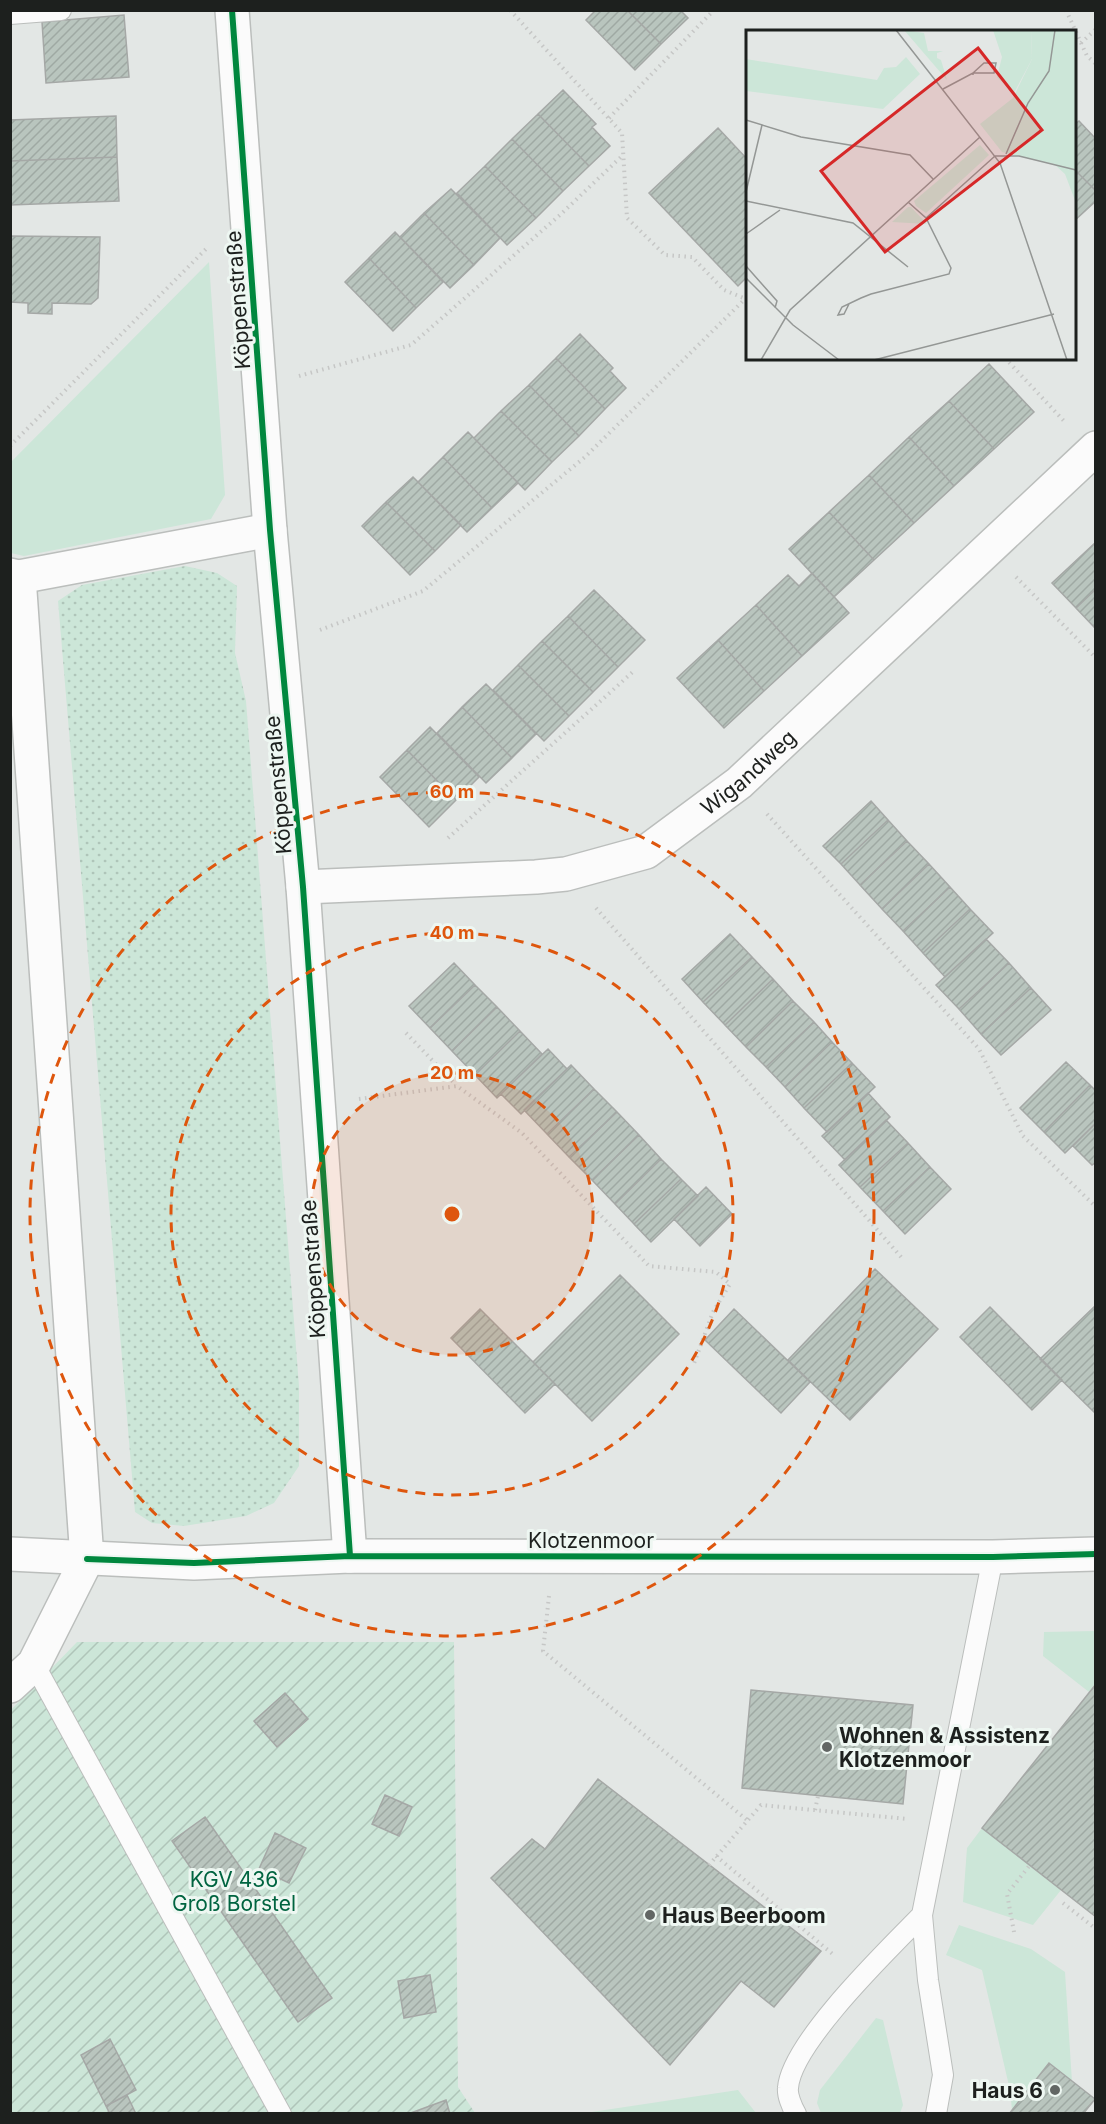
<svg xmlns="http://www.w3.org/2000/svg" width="1106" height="2124" font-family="Inter,sans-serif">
<defs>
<pattern id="park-dots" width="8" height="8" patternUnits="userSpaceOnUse" patternTransform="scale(1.5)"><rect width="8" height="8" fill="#cce6d8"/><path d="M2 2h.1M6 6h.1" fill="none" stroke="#afc5b9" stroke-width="1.8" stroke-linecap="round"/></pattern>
<pattern id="garden-furrows" width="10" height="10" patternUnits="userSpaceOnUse" patternTransform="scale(1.5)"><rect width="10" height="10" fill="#cce6d8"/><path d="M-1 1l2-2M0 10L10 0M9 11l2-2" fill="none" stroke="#afc5b9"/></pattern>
<pattern id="building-hatch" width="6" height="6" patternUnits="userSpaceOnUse" patternTransform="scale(1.5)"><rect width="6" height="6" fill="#b9c5be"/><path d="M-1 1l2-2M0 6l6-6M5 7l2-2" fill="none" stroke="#9fa9a3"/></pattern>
</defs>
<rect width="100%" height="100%" fill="#e3e7e5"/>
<path fill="#cce6d8" d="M209,262L225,495L211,519L24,556L11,553V462Z
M1095,1631V1684L1089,1692L1043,1656L1044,1632Z
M982,1828L1061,1890L1033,1925L963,1902L967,1848Z
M959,1925L1031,1949L1065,1972L1072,2082L1049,2063L1012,2110L1010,2090L982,1970L946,1955Z
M876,2018L883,2020L903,2105L900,2113H821L817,2103L820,2090Z
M738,2090L756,2113H585Z"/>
<path fill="url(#park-dots)" d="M185,566L217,573L237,586L235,653L246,701L299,1386V1466L274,1503L246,1516L184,1526L152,1523L135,1512L58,601L82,585Z"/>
<path fill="url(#garden-furrows)" d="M77,1642H454L458,2087L475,2113H11L10,1711Z"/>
<path fill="url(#building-hatch)" stroke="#a5a8a6" stroke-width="1.5" d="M596,10H627L661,44L635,70L586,20Z
M627,10H680L688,18L661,44Z
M124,15L129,77L46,83L42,22Z
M563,90L596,124L592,127L610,146L589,166L538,114Z
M538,114L589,166L563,191L512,139Z
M116,116L117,157L10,161V120Z
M1079,121L1096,139V191L1074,169V125Z
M718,128L748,160V276L738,286L649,193Z
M512,139L563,191L536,218L485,166Z
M117,157L119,201L10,205V161Z
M485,166L536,218L507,245L457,193Z
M1074,169L1096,191V201L1074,221Z
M451,189L500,238L474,265L424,213Z
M424,213L474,265L450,288L400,237Z
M395,232L443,282L416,308L369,258Z
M10,236L100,237L98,298L91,304L52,303V314L28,313V303L10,302Z
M369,258L416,308L393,331L345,282Z
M580,334L613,368L610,371L626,388L605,409L556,358Z
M556,358L605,409L579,436L529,385Z
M989,364L1034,412L994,449L949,401Z
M529,385L579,436L552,462L501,411Z
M949,401L994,449L954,486L909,437Z
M501,411L552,462L525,490L474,438Z
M468,432L518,483L492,508L443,457Z
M909,437L954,486L914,523L869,475Z
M443,457L492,508L467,532L418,482Z
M869,475L914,523L874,560L829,512Z
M413,477L461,525L435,551L386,502Z
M386,502L435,551L410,575L362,526Z
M829,512L874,560L834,597L789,549Z
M1096,542V589L1076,608L1052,583Z
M812,573L849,613L802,656L756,605L788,575L799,586Z
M1096,589V629L1076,608Z
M594,590L645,640L618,667L568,616Z
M756,605L802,656L764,691L718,640Z
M568,616L618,667L593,692L542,641Z
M718,640L764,691L724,728L677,678Z
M542,641L593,692L569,716L518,665Z
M518,665L569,716L544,741L493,690Z
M486,684L536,734L512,758L462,707Z
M462,707L512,758L486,783L437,733Z
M430,727L479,777L456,800L407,750Z
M407,750L456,800L429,827L380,777Z
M871,801L888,820L841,864L823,846Z
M888,820L907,841L860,885L841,864Z
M907,841L929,864L882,909L860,885Z
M929,864L950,887L903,931L882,909Z
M950,887L970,909L923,953L903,931Z
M970,909L993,933L945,977L923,953Z
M730,934L752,957L703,1002L682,979Z
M986,939L1009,963L959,1009L936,985Z
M752,957L773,979L725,1025L703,1002Z
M454,963L475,985L430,1028L409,1006Z
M1009,963L1031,988L981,1034L959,1009Z
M773,979L793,1001L746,1047L725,1025Z
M475,985L497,1007L452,1051L430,1028Z
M1031,988L1051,1010L1001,1055L981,1034Z
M793,1001L814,1022L766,1067L746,1047Z
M497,1007L520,1031L475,1075L452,1051Z
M814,1022L832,1042L785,1087L766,1067Z
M520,1031L542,1054L497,1098L475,1075Z
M832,1042L852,1063L804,1108L785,1087Z
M548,1049L567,1069L521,1114L501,1094Z
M1066,1062L1090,1085L1044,1132L1020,1108Z
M852,1063L875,1087L827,1132L804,1108Z
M571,1065L594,1089L547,1134L524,1110Z
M1090,1085L1096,1091V1123L1065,1153L1044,1132Z
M594,1089L617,1112L569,1157L547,1134Z
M868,1093L890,1117L845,1160L822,1136Z
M617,1112L639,1135L592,1180L569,1157Z
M886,1120L908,1143L860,1187L839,1165Z
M1096,1123V1162L1092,1165L1073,1146Z
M639,1135L661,1159L615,1204L592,1180Z
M908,1143L930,1167L883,1211L860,1187Z
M661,1159L681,1179L634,1224L615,1204Z
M930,1167L951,1189L905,1234L883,1211Z
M681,1179L698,1196L651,1242L634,1224Z
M706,1187L732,1214L700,1246L674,1219Z
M875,1269L938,1329L850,1420L788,1360Z
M620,1275L679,1334L592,1421L533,1362Z
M1096,1305V1414L1040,1359Z
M990,1307L1062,1380L1032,1410L960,1337Z
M480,1309L555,1384L525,1413L451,1338Z
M734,1309L810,1382L781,1413L705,1340Z
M1096,1684V1917L982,1828Z
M751,1690L913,1705L903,1804L742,1788Z
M285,1693L308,1719L277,1747L254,1721Z
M598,1779L821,1951L774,2007L741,1981L670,2065L491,1878L532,1839L545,1849Z
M385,1795L412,1807L399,1836L372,1824Z
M205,1817L332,1998L298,2022L172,1841Z
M275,1833L306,1848L289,1883L259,1869Z
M430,1975L436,2012L404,2018L398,1981Z
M110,2039L136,2090L106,2106L81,2055Z
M1049,2063L1095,2099L1083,2114H1009Z
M127,2095L136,2114H110L106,2106Z
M446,2100L450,2114H408Z"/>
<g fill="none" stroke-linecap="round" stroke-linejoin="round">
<g stroke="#bbbebc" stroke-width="22">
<path id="service" d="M10,14L61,10
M34,1664L281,2114
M796,2114C792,2107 787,2095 788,2088C791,2043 889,1949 922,1915
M936,2114L943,2075L928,1980L922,1915L993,1557"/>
</g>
<g stroke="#bbbebc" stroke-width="36">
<g id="minor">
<path d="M232,10L270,530L303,887L350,1556"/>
<path d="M10,575L19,577L270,530"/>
<path id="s1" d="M303,887L536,877L566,874L646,852L739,783L1096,448"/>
<path d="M10,1686L34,1664L87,1559L19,577"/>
</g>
</g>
<g stroke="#bbbebc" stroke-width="36">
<path id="tertiary" d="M10,1554L194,1563L350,1556L993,1557L1096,1554"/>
</g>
<path stroke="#c6c7c6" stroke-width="4" stroke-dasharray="1.5 4.5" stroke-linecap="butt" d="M510,10L622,133L627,218L665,255L692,257L724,290L746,299
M1066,10L1087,56L1096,64
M1081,43L1096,29
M609,118L714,10
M1005,358L1064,421
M299,376L411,345L560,215L623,155
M10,446L207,248
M1016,577L1096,658
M320,630L423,591L585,457L745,299
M767,814L979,1049L1023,1136L1096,1207
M448,838L635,670
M596,908L902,1258
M406,1033L456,1085
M359,1099L457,1086L522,1133L649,1266L716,1272L730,1284L713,1312L693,1366
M549,1596L543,1651L747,1820
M815,1810L818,1796
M716,1856L835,1956
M709,1865L761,1805L908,1819
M1063,1903L1096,1929
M1014,1932L1007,1894L1030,1865"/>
<use href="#service" stroke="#fbfbfb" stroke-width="20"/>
<use href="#minor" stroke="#fbfbfb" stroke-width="33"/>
<use href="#tertiary" stroke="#fbfbfb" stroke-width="33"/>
<g stroke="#eef7f2" stroke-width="10">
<path id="cycleway" d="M232,10L270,530L303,887L350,1556
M87,1559L194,1563L350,1556L993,1557L1096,1554"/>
</g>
<use href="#cycleway" stroke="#00873e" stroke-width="6"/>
</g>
<circle cx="452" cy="1214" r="141" fill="#de560d" fill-opacity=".12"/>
<g fill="none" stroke="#de560d" stroke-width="3" stroke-dasharray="10 8">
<circle cx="452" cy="1214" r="141"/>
<circle cx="452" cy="1214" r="281"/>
<circle cx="452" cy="1214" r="422"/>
</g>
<g fill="#626664" stroke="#eef7f2" stroke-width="2">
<circle cx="827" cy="1747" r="6"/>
<circle cx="650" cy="1915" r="6"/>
<circle cx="1055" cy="2090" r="6"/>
</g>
<g text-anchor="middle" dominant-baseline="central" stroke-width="6" stroke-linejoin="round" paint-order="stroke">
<g font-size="21" fill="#1d201e" stroke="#eef7f2">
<text transform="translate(238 300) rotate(-94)">Köppenstraße</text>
<text stroke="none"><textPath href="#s1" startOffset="476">Wigandweg</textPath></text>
<text transform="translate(278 785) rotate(-95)">Köppenstraße</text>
<text transform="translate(313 1269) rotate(-94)">Köppenstraße</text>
<text x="591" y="1540">Klotzenmoor</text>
</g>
<g font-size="21" font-weight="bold" fill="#1d201e" stroke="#eef7f2" text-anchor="start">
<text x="839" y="1735">Wohnen &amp; Assistenz<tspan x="839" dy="24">Klotzenmoor</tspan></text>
<text x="662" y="1915">Haus Beerboom</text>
<text x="1043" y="2090" text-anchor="end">Haus 6</text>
</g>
<g font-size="21" fill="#006440" stroke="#eef7f2">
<text x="234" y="1879">KGV 436<tspan x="234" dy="24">Groß Borstel</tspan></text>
</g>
</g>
<g transform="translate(746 30)">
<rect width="330" height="330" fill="#e3e7e5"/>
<path d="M158,0L178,3L182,21H197L191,23V28L195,30L201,50ZM247,0H285L286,29L268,63L251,47L256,27ZM165,177L181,194L146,192L162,177Z" fill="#cce6d8"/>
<path d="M160,27L174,44L137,79L0,61V29L131,50L138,38L150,37ZM234,115L243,125L180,183L170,176L168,171Z" fill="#cce6d8"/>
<path d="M285,0H330V173L319,144L308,134L256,122L234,94L267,68L286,29Z" fill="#cce6d8"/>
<path fill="none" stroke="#949795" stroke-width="1.5" d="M150,0L254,133L321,330M197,59L227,43H248L250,33H238L227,43V45M0,90L55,107L164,125L187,149M260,124L282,73L303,41L309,0M249,126H273L330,140M0,162L16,95M0,171L107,193L162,237M180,188L249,126M0,204L34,180M0,236L31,271L29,278M0,248L47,295L93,330M103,274L98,284L92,285L96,277L115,268L125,264L203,244L205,238L180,188L162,172M15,330L44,280L234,107M128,330L308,284"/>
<path fill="#d62828" fill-opacity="0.15" stroke="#d62828" stroke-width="3" d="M232,18L296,100L139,222L75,141Z"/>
<rect width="330" height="330" fill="none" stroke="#1d201e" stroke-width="3"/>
</g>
<circle cx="452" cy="1214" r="9" fill="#de560d" stroke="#eef7f2" stroke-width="3"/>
<g font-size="18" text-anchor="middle" font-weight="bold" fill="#de560d" stroke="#eef7f2" stroke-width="6" stroke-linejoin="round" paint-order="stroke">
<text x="452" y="798">60 m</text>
<text x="452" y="939">40 m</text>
<text x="452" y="1079">20 m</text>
</g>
<rect width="1106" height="2124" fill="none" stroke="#1d201e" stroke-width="24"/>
</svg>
